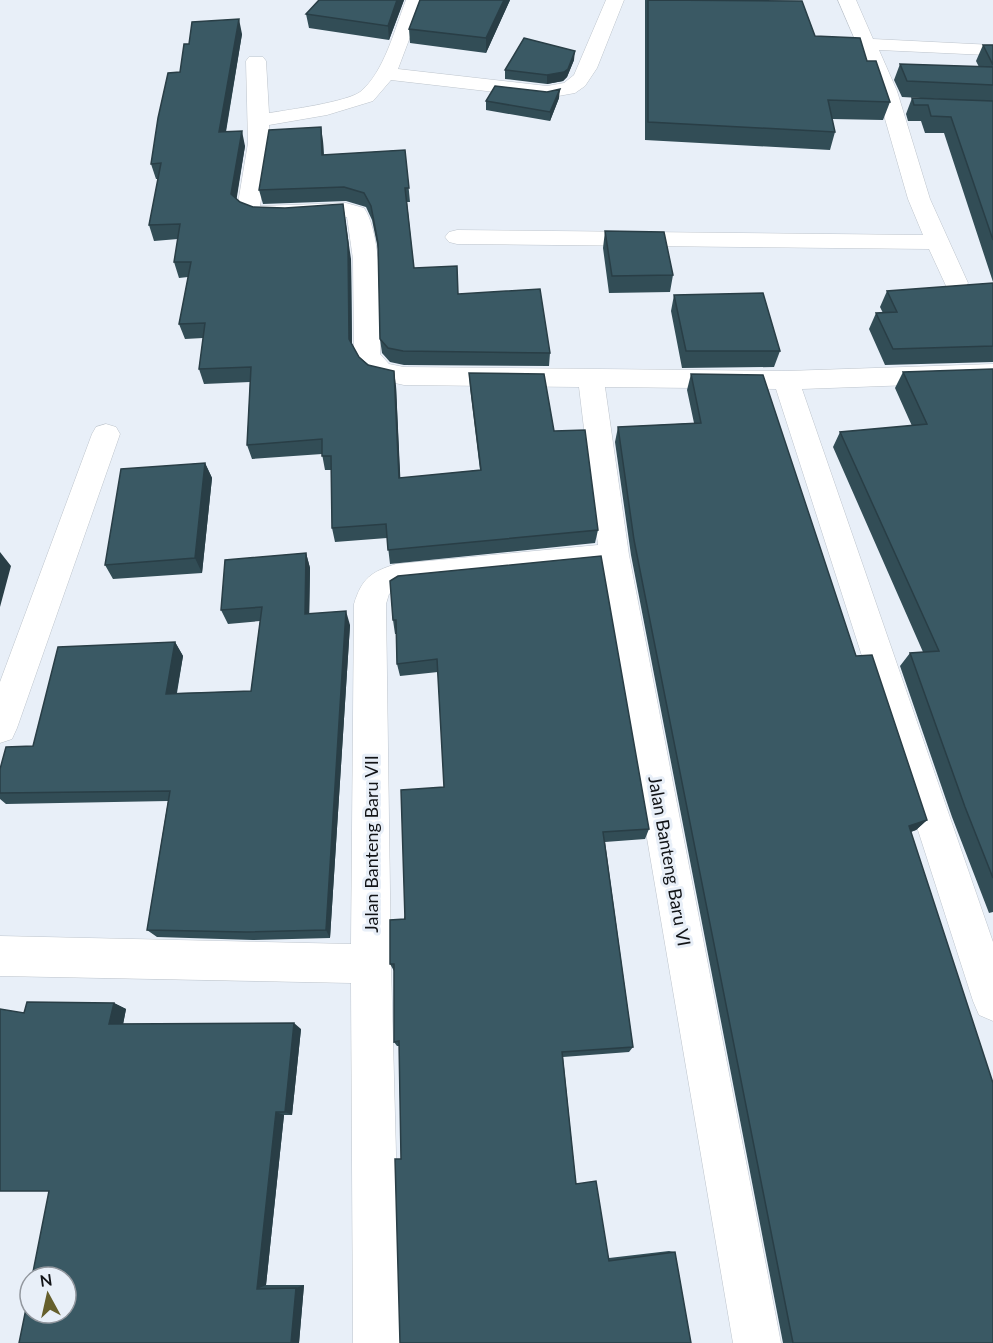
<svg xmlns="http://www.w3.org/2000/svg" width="993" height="1343" font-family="Lato,sans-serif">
<rect width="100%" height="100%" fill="#e8eff8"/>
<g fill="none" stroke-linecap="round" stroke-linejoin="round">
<g stroke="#bdc4cc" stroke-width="1">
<path id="street" d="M406,0H424L398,69L547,86L564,83L574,75L606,0H624L597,68L585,86L575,93L547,98L391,80L373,101L327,115L269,125L270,143L260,206L346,203L364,208C383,235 381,320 380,354L389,364L404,367L786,371L993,364V382L802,389L993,942V1021L979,1015L973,1001L776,389L605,387L629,555L781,1343H733L601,568L399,588L389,594L386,604L391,964L401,1343H353L351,983L0,976V936L351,944L354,604C362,578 371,572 396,564L598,545L579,387L404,385L372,378L363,371L354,354L353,259L347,217C320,214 253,232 237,209L248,143L246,61L249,57H263L266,61L269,113C288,110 346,102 360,92C384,73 395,28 406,0Z
M838,0H856L873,39L993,45V53L987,55L879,50L897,91L930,199L968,283L965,288L956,291L947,288L929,249L457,244L449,242L445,237L449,232L457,230L923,235L908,199L877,91Z
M106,424L116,427L120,434L17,728L12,739L0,743V682L92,434L96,427Z"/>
</g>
<use href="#street" fill="#fff" fill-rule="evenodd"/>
</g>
<path fill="#324d56" d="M404,0L389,40L309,28L306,14Z
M420,0H510L486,53L410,43L409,29Z
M645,0H751L815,36L867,61L890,102L883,120L832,119L835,132L830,150L645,140Z
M242,34L226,132L245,146L236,199L240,202L351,259L352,344L359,357L396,386L400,478L480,470L470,388L469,373L554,431L598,530L595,543L390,564L387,538L335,542L332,528L331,470H325L322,454L252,459L247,445L250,382L204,384L199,369L203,338L185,339L179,324L188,277L179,278L174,262L178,239L154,241L149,225L158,179H156L151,164L189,44Z
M983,45H993V282L944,133H925L921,121H908L906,114L912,98L958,100L902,97L894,80L900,64L979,67L976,61Z
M574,60L567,77L563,81L547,84L505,79V70Z
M559,98L550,121L486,110V101Z
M323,141L324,155L405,150L410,202H407L414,268L458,294L550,353L549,366L404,365L390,362L382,353L380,339L378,249L372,220L366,207L346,201L263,204L259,190Z
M605,231L673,275L670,292L609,293L603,248Z
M993,283V362L885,365L869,329L876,313H883L880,307L887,291Z
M674,295L780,351L774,367L682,368L671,311Z
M993,369V912L989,913L952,817L900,666L910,653L923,652L833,447L840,432L912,426L895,388L903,372Z
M691,374L856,656L927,820L916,830L911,832L993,1343H782H783L631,555L615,442L618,427L694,423L687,390Z
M205,463L212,478L202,573L113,579L105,565Z
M306,553L310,568L309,614L350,625L330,938L253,940L157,937L147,930L168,801L6,804L0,799V793L33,746L175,642L183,656L177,693L251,691L260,621L228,624L221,610Z
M390,581L649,829L645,839L605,842L633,1047L629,1052L563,1057L576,1184L609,1258L669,1251L675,1252L691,1343L401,1159L399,1046H397L394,1042V971L390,964L444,787L438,672L400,676L397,664L396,634H395L393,620Z
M114,1003L126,1009L123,1024L301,1029L292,1115H284L266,1285H304L299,1343L49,1191L24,1013Z"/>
<path fill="#293e46" d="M397,0H404L389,40L388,26Z
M504,0H510L486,53V38Z
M239,19L242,34L223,147L219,132Z
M575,51L574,60L567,77L563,81L547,84V75Z
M560,89L559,98L550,121V112Z
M321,127L323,141L324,169L322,155Z
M242,131L245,146L235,209L231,194Z
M343,204L351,259L352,354L349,339Z
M394,371L396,386L401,492L399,478Z
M205,463L212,478L202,573L195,558Z
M0,552L11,566L0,607Z
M306,553L310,568L309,628L305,614Z
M346,611L350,625L330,938L326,930Z
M175,642L183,656L174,706L166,694Z
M927,820L916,830L898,836L909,826Z
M114,1003L126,1009L122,1030L109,1024Z
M294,1023L301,1029L292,1115L285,1112Z
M276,1112L284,1115L266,1285L257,1289Z
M304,1285L299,1343H291L296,1288Z"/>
<path fill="#3a5964" stroke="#293e46" stroke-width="1.5" d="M319,0H397L388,26L306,14Z
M420,0H504L486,38L409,29Z
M648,0L802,1L815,36L860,38L867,61H876L890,102L828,100L835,132L648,122Z
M239,19L219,132L242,131L231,194L240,202L253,207L285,208L343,204L348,244L349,339L359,357L368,365L394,371L399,478L481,470L469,373L544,374L554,431L585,430L598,530L388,550L386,524L332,528L331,456H322V439L247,445L251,367L199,369L205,323L179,324L191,262H174L180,224L149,225L161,163L151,164L158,118L168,73L180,72L184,44H189L192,22Z
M524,38L575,51L568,69L564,72L547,75L505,70Z
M983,45H993V65Z
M900,64L993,67V85L907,81Z
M495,86L547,92L560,89L550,112L486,101Z
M912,98L993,101V240L951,117L931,116L928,105H914Z
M321,127L322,155L405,150L409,188H405L414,268L457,266L458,294L540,289L550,353L403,351L388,348L380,339L378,243L371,206L364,193L344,187L259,190L269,130Z
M605,231L664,232L673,275L612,276Z
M993,283V346L893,349L876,313L897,312L887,291Z
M763,293L780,351H686L674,295Z
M993,369V878L965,807L910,653L939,651L840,432L927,424L903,372Z
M691,374L763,375L856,656L872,655L927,820L909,826L993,1083V1343H793L634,540L618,427L701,423Z
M205,463L195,558L105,565L121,469Z
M306,553L305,614L346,611L326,930L246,932L147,930L170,791L0,793V769L6,747L33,746L58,647L175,642L166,694L251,691L262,607L221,610L225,560Z
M601,556L649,829L603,832L633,1047L562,1052L576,1184L596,1181L609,1261L675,1252L691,1343H400L395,1159H401L399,1041L394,1042V964H390V920L405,919L401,790L444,787L437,659L397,664L396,620H393L390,581L398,576Z
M27,1002L114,1003L109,1024L294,1023L285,1112H276L257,1289L296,1288L291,1343H19L30,1289V1313H66V1277H32L49,1191H0V1009L24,1013Z"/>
<g text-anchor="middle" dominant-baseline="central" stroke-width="6" stroke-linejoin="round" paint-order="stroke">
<g font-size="18" fill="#121417" stroke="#e8eff8">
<text transform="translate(371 844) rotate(-90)">Jalan Banteng Baru VII</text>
<text transform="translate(670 861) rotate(80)">Jalan Banteng Baru VI</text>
</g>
</g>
<g transform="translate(48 1295) rotate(352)"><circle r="28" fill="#e8eff8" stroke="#92979e" stroke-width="1.5"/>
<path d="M0-4.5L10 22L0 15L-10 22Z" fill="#655f2c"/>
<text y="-9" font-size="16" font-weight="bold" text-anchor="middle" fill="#121417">N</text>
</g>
</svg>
